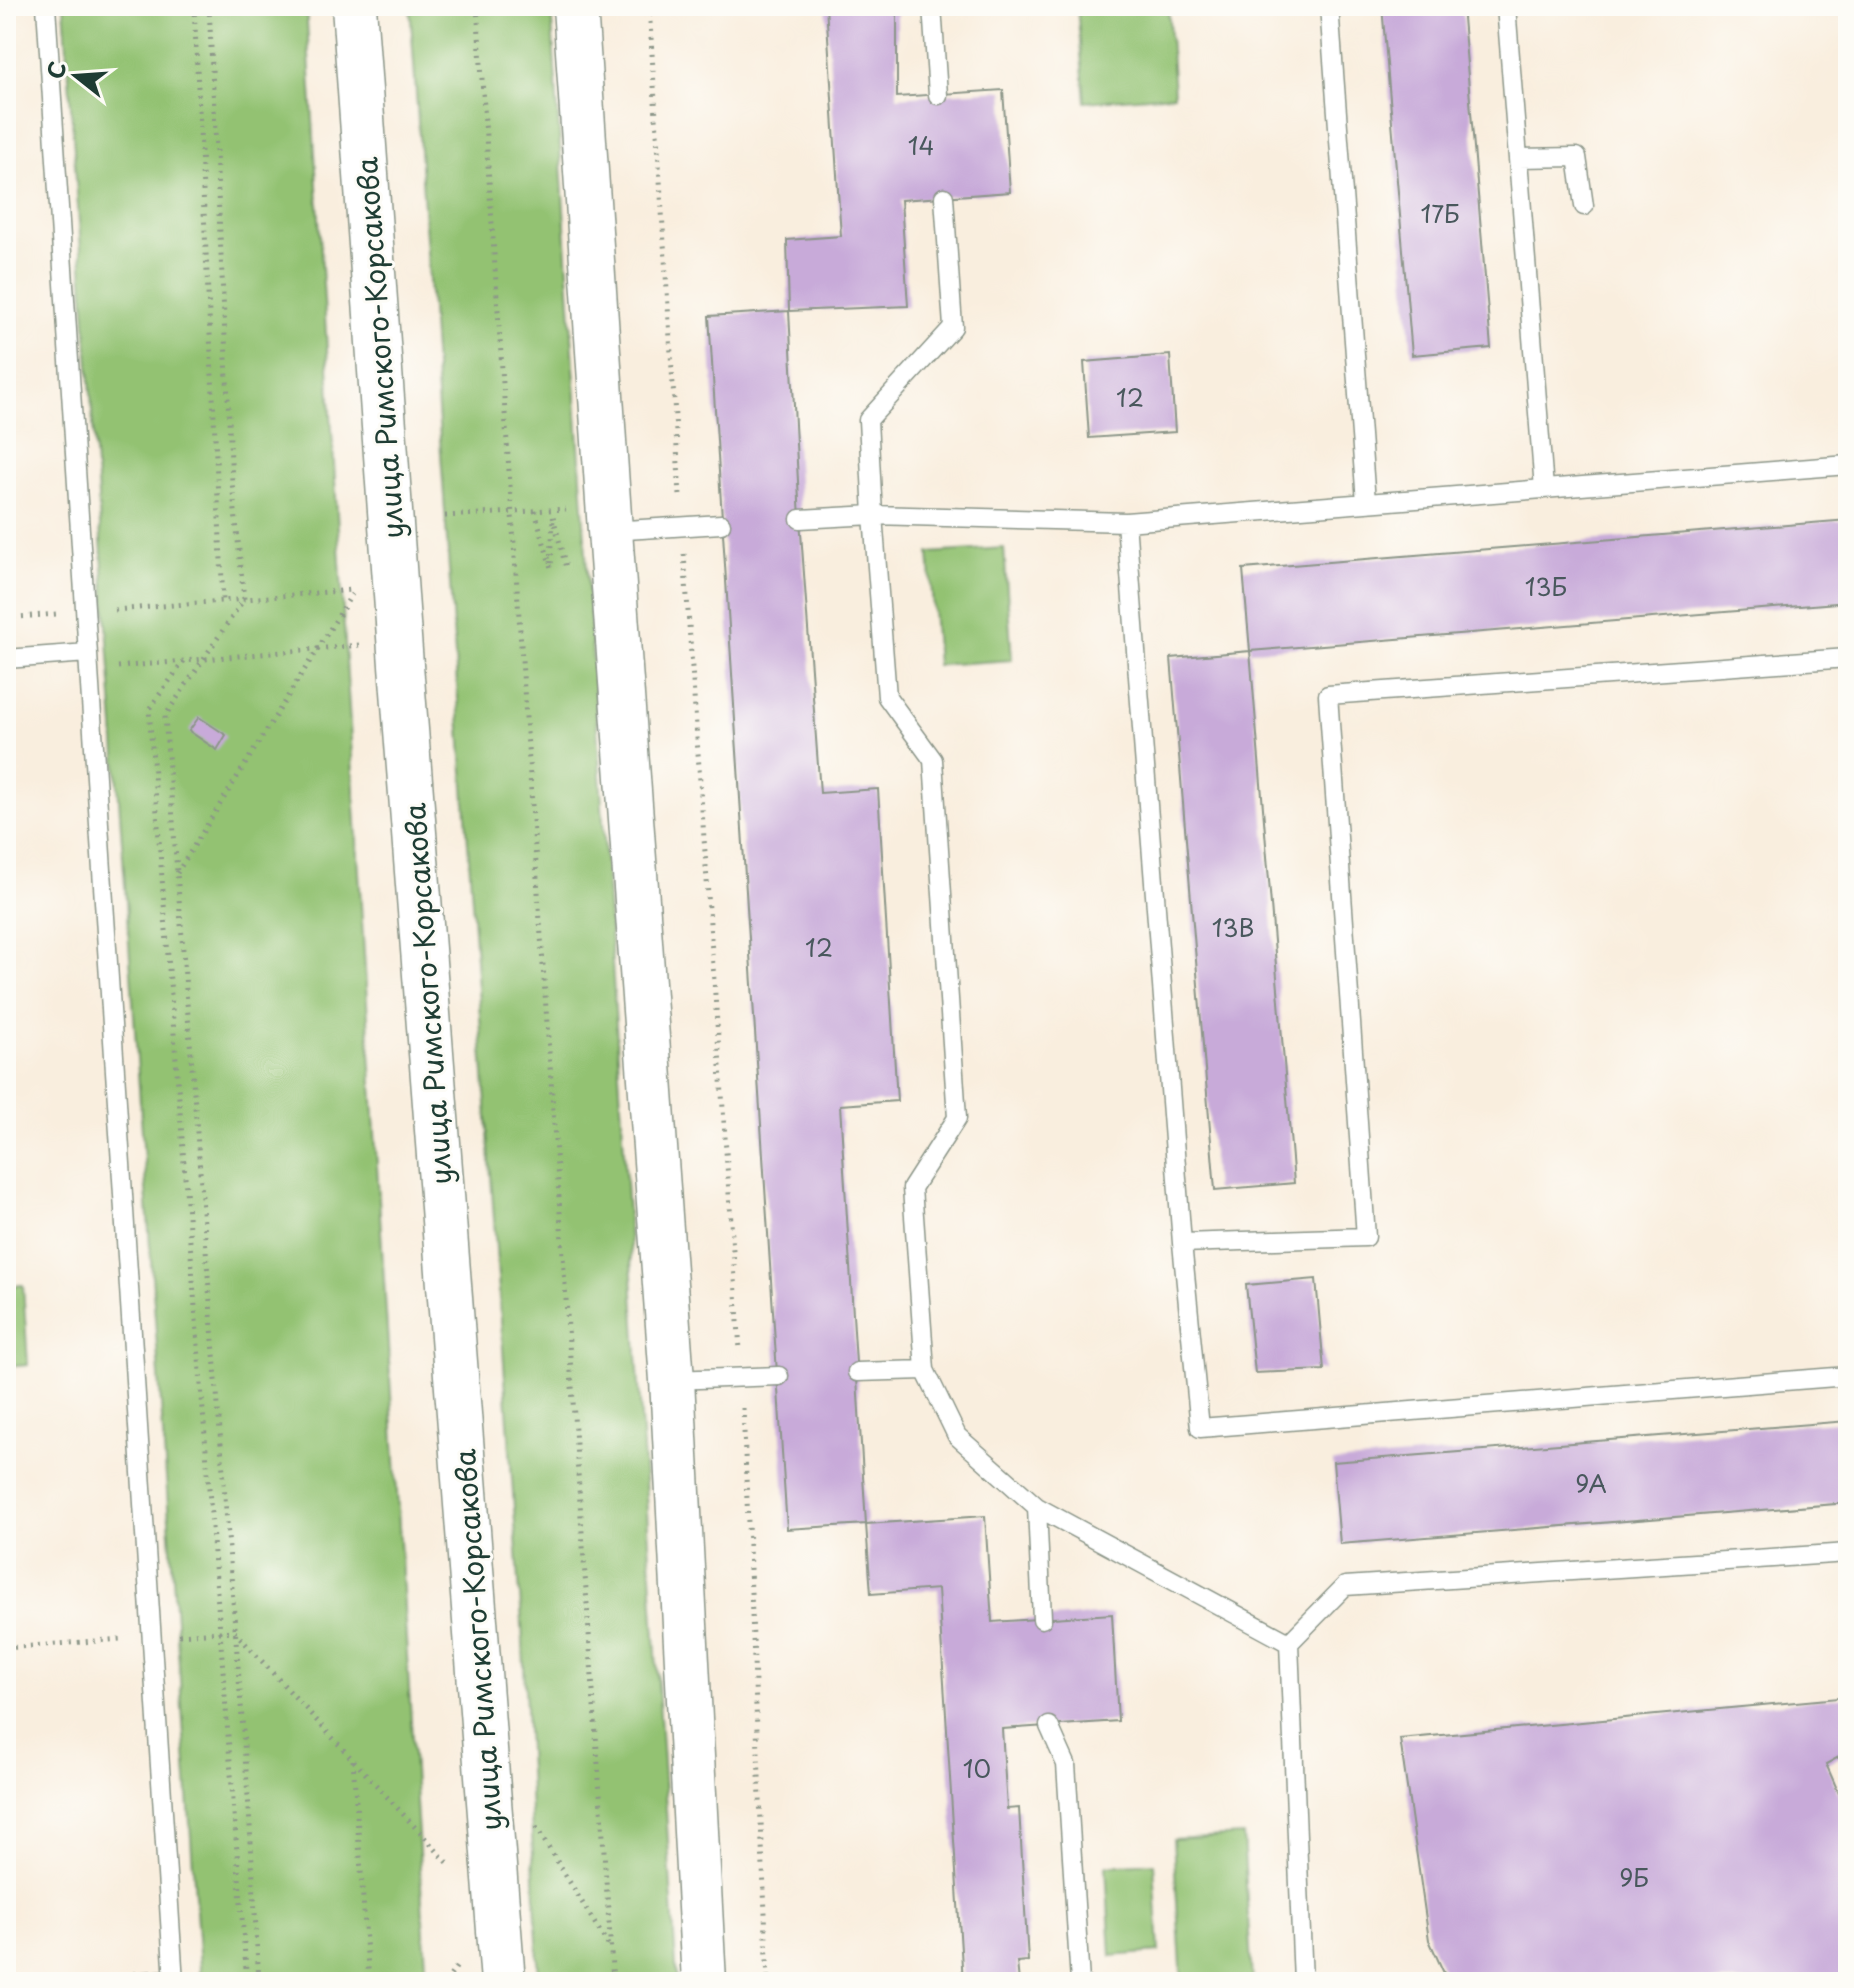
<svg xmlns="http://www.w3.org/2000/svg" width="1854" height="1988" font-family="'Playpen Sans',sans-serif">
<rect width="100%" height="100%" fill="#fdfcf7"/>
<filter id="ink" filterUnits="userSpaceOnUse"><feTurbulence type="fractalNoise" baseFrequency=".0125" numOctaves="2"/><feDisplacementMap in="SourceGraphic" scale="16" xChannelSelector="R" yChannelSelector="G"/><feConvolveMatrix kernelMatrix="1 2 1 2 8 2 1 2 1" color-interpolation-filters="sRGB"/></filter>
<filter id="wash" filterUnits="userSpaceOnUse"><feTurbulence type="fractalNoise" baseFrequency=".006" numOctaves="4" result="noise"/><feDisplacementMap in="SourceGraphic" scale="32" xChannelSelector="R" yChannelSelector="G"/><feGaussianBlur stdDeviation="1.8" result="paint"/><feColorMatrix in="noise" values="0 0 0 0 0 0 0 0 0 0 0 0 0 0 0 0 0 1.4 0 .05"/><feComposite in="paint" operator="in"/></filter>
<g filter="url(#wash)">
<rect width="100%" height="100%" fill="#f9eede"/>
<path fill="#93c272" stroke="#598053" stroke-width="2" d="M64,6H306L427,1982H201Z
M410,6H551L677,1982H539L522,1624Z
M1077,6H1168L1174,95L1085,102Z
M1004,548L1012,660L937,665L929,553Z
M23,1285L28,1365L6,1367V1286Z
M1243,1835L1252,1982H1182L1173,1839Z
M1154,1863L1159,1952L1111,1956L1106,1866Z"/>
<g id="blocks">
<path fill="#c8aad9" d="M826,6H897V97L1003,90L1010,192L901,200L908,306L789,311L787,240L841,236Z
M1382,6H1462L1491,348L1412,355Z
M789,311L800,519L820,793L878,789L897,1101L840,1105L866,1524L787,1529L709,316Z
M1170,355L1175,432L1089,438L1084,362Z
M1848,520V602L1250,651L1294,1183L1215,1190L1171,658L1250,651L1243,569Z
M199,717L226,735L217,750L189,731Z
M1316,1279L1324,1370L1255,1373L1246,1285Z
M1848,1421V1503L1340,1544L1333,1462Z
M985,1516L992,1622L1112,1614L1118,1721L1002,1729L1007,1809L1019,1808L1028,1961L1017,1962L1019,1982H963L938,1589L871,1594L866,1524Z
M1848,1697V1752L1826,1764L1848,1814V1982H1448L1429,1940L1400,1739Z"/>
</g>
</g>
<g filter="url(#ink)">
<use href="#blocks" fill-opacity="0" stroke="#8c9689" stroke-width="2"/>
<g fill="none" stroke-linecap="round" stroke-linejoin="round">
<g stroke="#8c9689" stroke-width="21">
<path id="lane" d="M46,6L174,1982
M932,6L938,95
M1329,6L1366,502
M1506,6L1544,489
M1518,158L1577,157L1584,206
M800,519L873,515L1126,522L1848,465
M1126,522L1182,1243L1200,1428L1848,1376
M610,531L721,524
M6,659L88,653
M1182,1243L1366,1237L1328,695L1848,658
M925,1370L912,1188L957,1118L933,760L887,697L873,515L868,420L953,327L944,197
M857,1372L925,1370L957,1436L1037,1507L1289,1643L1303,1982
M672,1380L779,1376
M1037,1507L1042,1619
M1289,1643L1345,1586L1848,1553
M1049,1726L1066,1764L1080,1982
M135,1982L174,1979"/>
</g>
<g stroke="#8c9689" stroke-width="47">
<path id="secondary" d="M354,6L401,665L503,1982
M575,6L610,531L672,1380L704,1982"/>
</g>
<path stroke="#8c9689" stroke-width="5" stroke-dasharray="2 6" stroke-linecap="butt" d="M194,6L223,601
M209,6L232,482L244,599L165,716L249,1809L259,1982
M477,6L613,1982
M649,6L680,496
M535,511L551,568L553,516L566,568V565
M445,516L566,509
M684,554L740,1350
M115,610L352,590
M6,618L57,614
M184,661L149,709L247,1982
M118,667L359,645
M177,873L352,594
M743,1408L768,1982
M179,1635L234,1631L450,1865
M6,1648L121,1639
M353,1760L369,1982
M536,1827L610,1948
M446,1982L457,1966"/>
<use href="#lane" stroke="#fff" stroke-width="18"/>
<use href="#secondary" stroke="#fff" stroke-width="44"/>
</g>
</g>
<g text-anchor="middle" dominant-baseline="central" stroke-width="6" stroke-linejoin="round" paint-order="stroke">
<g font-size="24" fill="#49585d">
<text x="921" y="145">14</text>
<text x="1440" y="213">17Б</text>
<text x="1130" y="397">12</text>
<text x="1546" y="586">13Б</text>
<text x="1233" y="927">13В</text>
<text x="819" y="947">12</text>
<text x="1591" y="1483">9А</text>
<text x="977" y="1768">10</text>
<text x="1634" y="1877">9Б</text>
</g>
<g font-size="28" fill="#1f3d34" stroke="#fdfcf7">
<text transform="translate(379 348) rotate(-94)">улица Римского-Корсакова</text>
<text transform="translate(427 994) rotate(-94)">улица Римского-Корсакова</text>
<text transform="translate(477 1640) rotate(-94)">улица Римского-Корсакова</text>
</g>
</g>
<rect width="1854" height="1988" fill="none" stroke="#fdfcf7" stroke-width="32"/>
<g transform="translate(76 76) rotate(287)" stroke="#fdfcf7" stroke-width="6" paint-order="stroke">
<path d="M0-6L14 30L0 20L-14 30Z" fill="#1f3d34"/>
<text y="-12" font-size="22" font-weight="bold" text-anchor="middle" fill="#1f3d34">С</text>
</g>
</svg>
